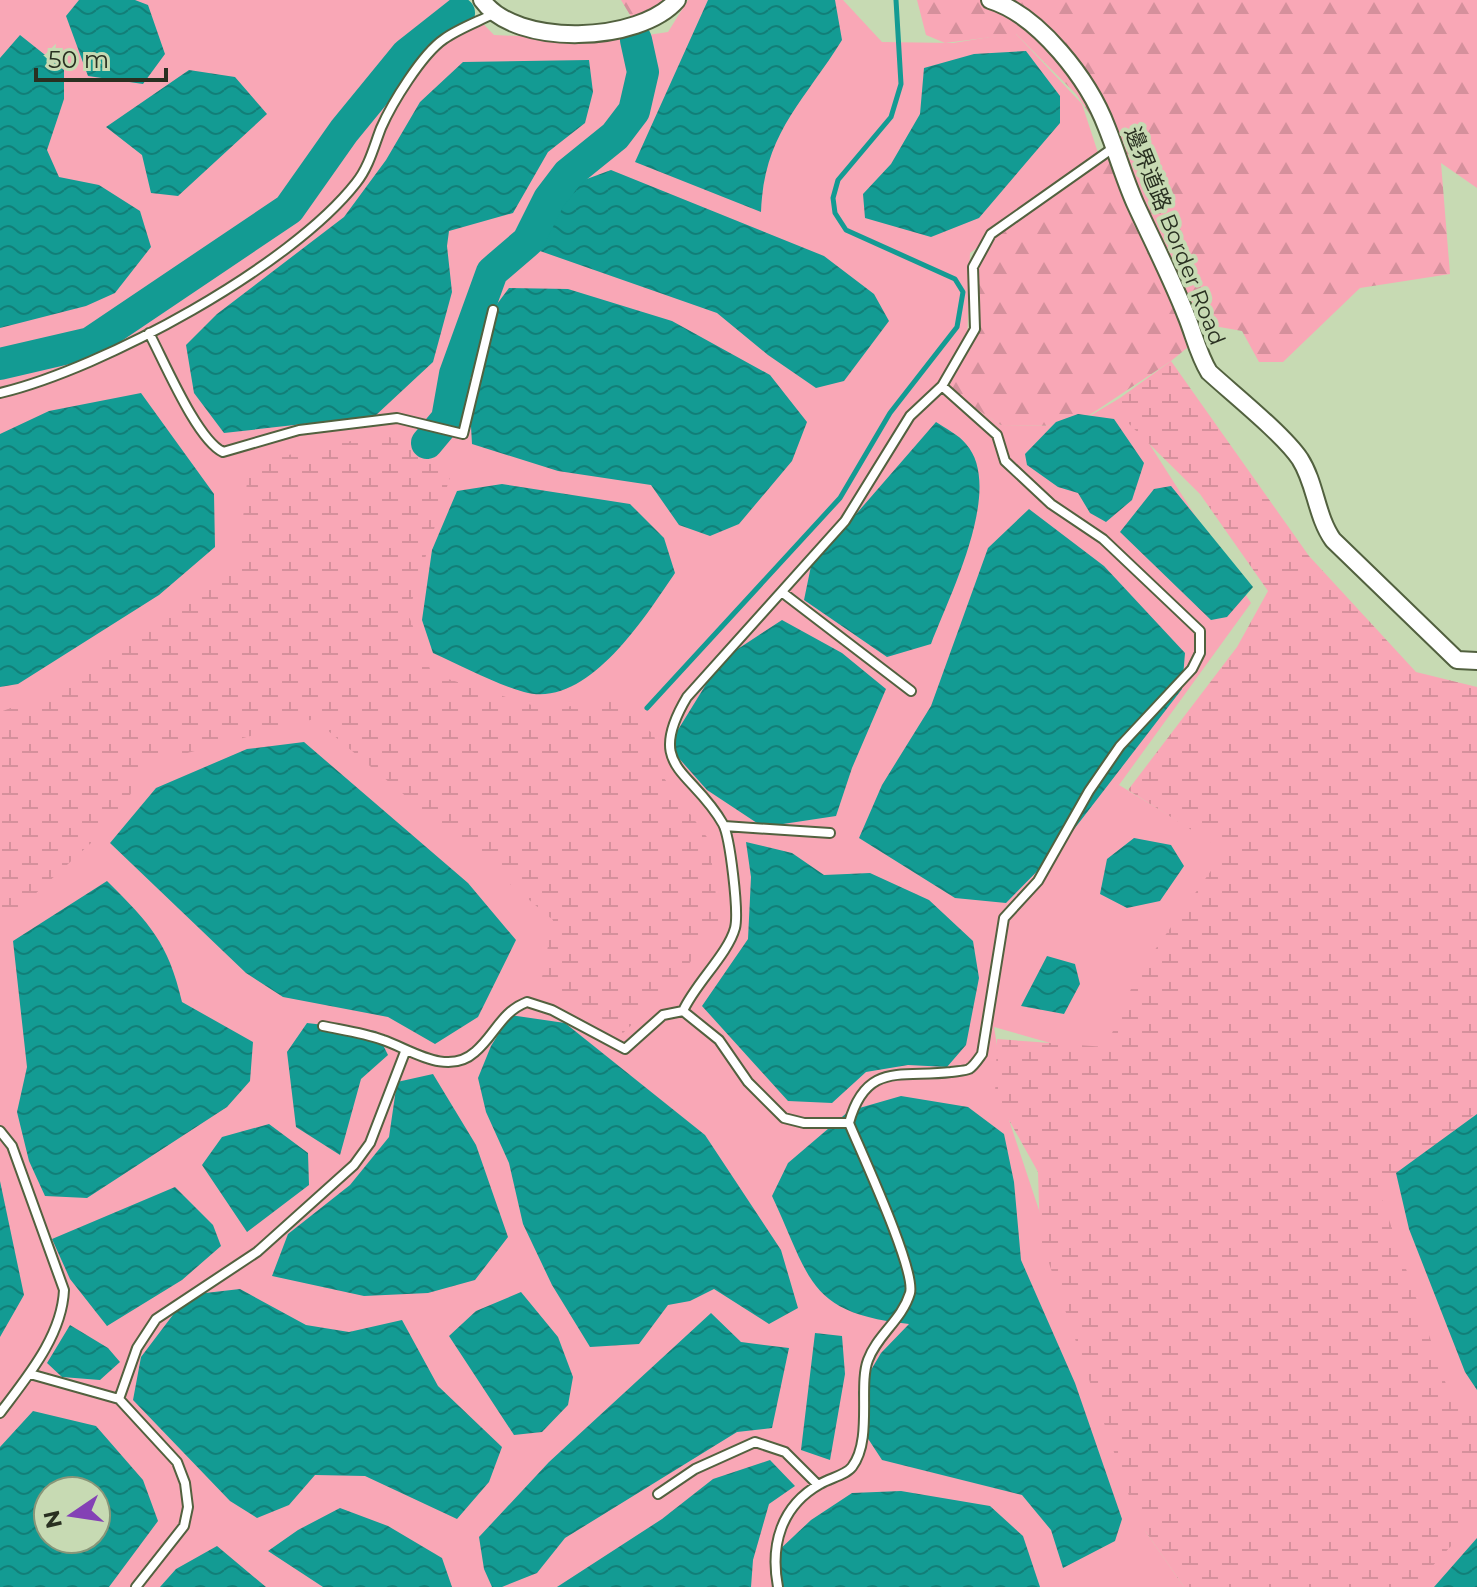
<svg xmlns="http://www.w3.org/2000/svg" width="1477" height="1587" font-family="Montserrat,'Noto Sans SC',sans-serif">
<defs>
<pattern id="forest-firs" width="22" height="20" patternUnits="userSpaceOnUse" patternTransform="scale(2)"><rect width="22" height="20" fill="#f9a7b6"/><path d="M5 1l3.5 6h-7zM16 11l3.5 6h-7z" fill="#d5909c"/></pattern>
<pattern id="wetland-marsh" width="20" height="14" patternUnits="userSpaceOnUse" patternTransform="scale(2)"><rect width="20" height="14" fill="#f9a7b6"/><path d="M1 5h8M5 5V1M11 12h8M15 12V8" fill="none" stroke="#d5909c"/></pattern>
<pattern id="water-waves" width="16" height="10" patternUnits="userSpaceOnUse" patternTransform="scale(2)"><rect width="16" height="10" fill="#139b93"/><path d="M0 5q4-4 8 0t8 0" fill="none" stroke="#127f78"/></pattern>
</defs>
<rect width="100%" height="100%" fill="#c7dab3"/>
<path fill="#f9a7b6" fill-rule="evenodd" d="M0,0H460L494,35L615,40L668,32L688,0H843L882,42L953,43L1015,33L1082,104L1099,156L970,253L967,347L943,386L1001,425L1073,426L1120,398L1251,603L1119,785L1226,850L1106,1059L994,1027L1009,1120L1146,1532L1184,1587H0ZM48,1491H96V1539H48Z
M1477,1077V1439L1385,1309L1366,1165Z
M1477,1492V1587H1390Z"/>
<path fill="url(#forest-firs)" d="M621,0H666L636,25Z
M917,0H1477V188L1441,163L1450,274L1360,288L1283,362H1259L1242,331L1214,326L1171,361L1073,426L1001,425L942,386L967,347L975,297L973,267L999,220L1113,148L1076,94L1016,34L945,43L926,35Z"/>
<path fill="url(#wetland-marsh)" d="M1171,361L1309,556L1416,672L1477,687V1112L1379,1191L1447,1387L1477,1415V1518L1413,1587H1184L1137,1519L1040,1237L1038,1172L995,1095L997,1039L1106,1047L1137,975L1225,851L1128,790L1237,647L1268,591L1200,494L1120,415V398Z
M382,434L454,464L408,614L432,674L551,711L611,696L654,735L664,778L709,840L719,920L676,983L623,1033L542,977L553,920L314,719L154,762L102,833L11,916L0,907V712L40,697L238,563L249,464Z"/>
<path fill="url(#water-waves)" fill-rule="evenodd" d="M79,0H135L148,5L165,54L143,84L88,76L66,16Z
M708,0H835L842,40C803,103 764,133 761,212L635,162Z
M20,35L64,70V99L47,150L59,177L99,185L140,211L151,247L115,293L86,306L0,328V58Z
M1026,51L1060,96V123L979,218L931,237L865,218L863,194L891,164L920,114L924,68L974,54Z
M589,60L593,92L585,123L548,152L513,213L449,231L447,246L452,292L433,362L375,416L224,433L194,393L186,345L217,314L344,217L386,160L420,102L463,62Z
M189,70L235,77L267,114L178,196L151,193L142,155L106,127Z
M611,170L824,256L874,294L889,321L844,381L816,388L768,355L717,313L540,251L568,186Z
M509,288L568,289L672,321L770,375L807,422L792,461L739,524L710,536L679,525L651,485L558,471L472,444L469,391L485,320Z
M141,393L214,494L215,547L159,595L18,684L0,687V434L49,411Z
M1078,414L1114,419L1144,463L1132,500L1106,522L1090,513L1078,493L1058,487L1027,465L1025,454L1056,422Z
M936,422C945,428 959,435 966,444C1005,488 949,596 931,644L887,657L804,600L811,566Z
M502,484L630,504L664,538L675,573C645,617 587,710 524,692C493,683 462,666 433,653L422,620L432,550L457,491Z
M1171,486L1253,587L1227,617L1211,620L1120,532L1154,489Z
M1029,509L1104,566L1185,653L1182,689L1058,850L1006,903L955,898L859,838L882,785L931,706L988,548Z
M782,620L842,653L886,689L852,768L836,816L763,827L707,790L668,746L721,660Z
M304,742L468,883L516,940L478,1017L435,1044L388,1017L283,997L246,973L110,843L156,788L247,749Z
M1134,838L1171,845L1184,866L1160,901L1127,908L1100,894L1107,859Z
M746,842L792,853L824,875L870,873L929,900L973,941L979,978L966,1045L947,1067L908,1065L866,1072L832,1103L788,1101L702,1006L748,939L751,877Z
M107,881C150,924 168,942 182,1002L253,1042L250,1081L227,1107L87,1198L45,1196L29,1161L17,1112L27,1067L13,941Z
M1047,956L1075,964L1080,984L1064,1014L1021,1006Z
M510,1015L565,1023L705,1135L781,1250L798,1308L769,1324L714,1289L690,1301L668,1305L639,1344L590,1347L552,1285L523,1224L509,1163L486,1112L478,1078L491,1046Z
M307,1023L376,1031L388,1055L361,1079L340,1155L296,1127L287,1052Z
M433,1074L476,1145L508,1237L475,1280L428,1293L364,1296L272,1276L288,1234L350,1185L389,1137L397,1082Z
M901,1096L968,1107L1004,1134L1014,1182L1021,1260L1075,1383L1122,1519L1115,1541L1063,1568L1051,1530L1022,1495L882,1460L865,1434L858,1392L881,1353L909,1324C807,1313 811,1279 772,1196L788,1163L849,1111Z
M1477,1114V1390L1465,1372L1409,1229L1396,1173Z
M269,1124L308,1153L309,1185L247,1232L202,1165L222,1137Z
M0,1181L24,1295L0,1337Z
M175,1187L213,1225L221,1246L182,1280L107,1326L70,1279L52,1239Z
M240,1289L306,1325L349,1332L402,1320L438,1386L502,1447L489,1482L457,1519L365,1476L315,1475L289,1505L257,1518L230,1501L133,1400L141,1357L188,1295Z
M521,1292L558,1337L573,1377L568,1405L542,1432L514,1435L449,1336L476,1311Z
M711,1313L741,1342L789,1348L772,1428L737,1432L565,1538L537,1573L502,1587H492L484,1569L479,1537L549,1462Z
M70,1325L108,1348L120,1362L100,1380L62,1377L47,1363Z
M815,1333L842,1336L845,1374L830,1460L801,1450Z
M33,1411L96,1426L143,1480L158,1521L109,1587H0V1447ZM96,1491V1539H48V1491Z
M770,1460L795,1486L769,1504L753,1560L751,1587H557L662,1519L713,1479Z
M901,1491L990,1506L1023,1536L1040,1587H775L777,1552L811,1520L852,1493Z
M340,1508L388,1526L442,1558L452,1587H323L268,1551L298,1530Z
M1477,1538V1587H1434Z
M217,1546L266,1587H160L176,1569Z"/>
<g fill="none" stroke-linecap="round" stroke-linejoin="round">
<path stroke="#139b93" stroke-width="5" d="M647,708L840,498L890,413L957,327L963,292L955,279L846,230L835,213L833,198L838,180L891,117L901,84L896,0"/>
<path stroke="#139b93" stroke-width="32" d="M0,364L90,343L289,209L344,131L407,54L459,13
M427,443L447,419L455,374L492,272L528,241L549,199L568,174L615,136L634,111L643,72L636,40"/>
<g stroke="#52613f" stroke-width="12">
<path id="lane" d="M149,333C164,361 197,440 223,452L299,430L397,418L463,434L493,310
M0,393C104,368 290,267 356,183C369,167 374,146 381,128C392,103 422,54 444,39C458,29 477,22 493,14
M783,593L911,691
M724,826L830,833
M683,1011L719,1040L748,1082L784,1118L804,1123H849
M323,1026C342,1030 364,1033 383,1040C410,1049 447,1077 475,1052C495,1035 501,1012 527,1002L552,1010L625,1049L663,1015L683,1011C695,984 728,954 735,928C739,912 730,837 723,824C692,769 644,769 687,697L845,521L910,416L942,386L975,329L973,267L991,234L1113,148
M0,1131L12,1146L64,1290C62,1336 27,1377 0,1413
M30,1374L119,1399L177,1462L185,1483L188,1507L184,1526L136,1587
M119,1399L137,1348L156,1319L257,1252L354,1165L370,1143L405,1052
M658,1494L695,1469L755,1442L785,1452L818,1485
M778,1587C770,1545 781,1506 820,1484C830,1478 846,1475 852,1467C873,1439 858,1386 868,1360C877,1335 902,1320 910,1293C916,1270 861,1152 849,1123C866,1061 902,1078 951,1072C956,1071 965,1071 969,1069C974,1066 979,1058 982,1054L1004,918L1038,881L1089,791L1120,746L1192,669L1200,653V631L1103,539L1051,504L1005,461L997,435L942,386"/>
</g>
<g stroke="#52613f" stroke-width="20">
<path id="street" d="M482,0C516,48 640,43 677,0
M990,0C1039,15 1089,80 1107,128C1117,153 1124,178 1135,203C1152,240 1171,277 1186,315C1194,334 1198,354 1209,372C1233,394 1283,434 1300,459C1316,484 1316,516 1333,540L1457,660L1477,661"/>
</g>
<use href="#lane" stroke="#fff" stroke-width="8"/>
<use href="#street" stroke="#fff" stroke-width="16"/>
</g>
<g text-anchor="middle" dominant-baseline="central" stroke-width="8" stroke-linejoin="round" paint-order="stroke">
<g font-size="22" fill="#293021" stroke="#c7dab3">
<text transform="translate(1175 236) rotate(68)">邊界道路 Border Road</text>
</g>
</g>
<g transform="translate(72 1515) rotate(257)"><circle r="38" fill="#c7dab3" stroke="#889679" stroke-width="2"/>
<path d="M0-6L14 30L0 20L-14 30Z" fill="#8441b5"/>
<text y="-12" font-size="22" font-weight="bold" text-anchor="middle" fill="#293021">N</text>
</g>
<path d="M36 68v12h130v-12" fill="none" stroke="#293021" stroke-width="4"/>
<text x="48" y="68" font-size="24" fill="#293021" stroke="#c7dab3" stroke-width="6" paint-order="stroke">50 m</text>
</svg>
